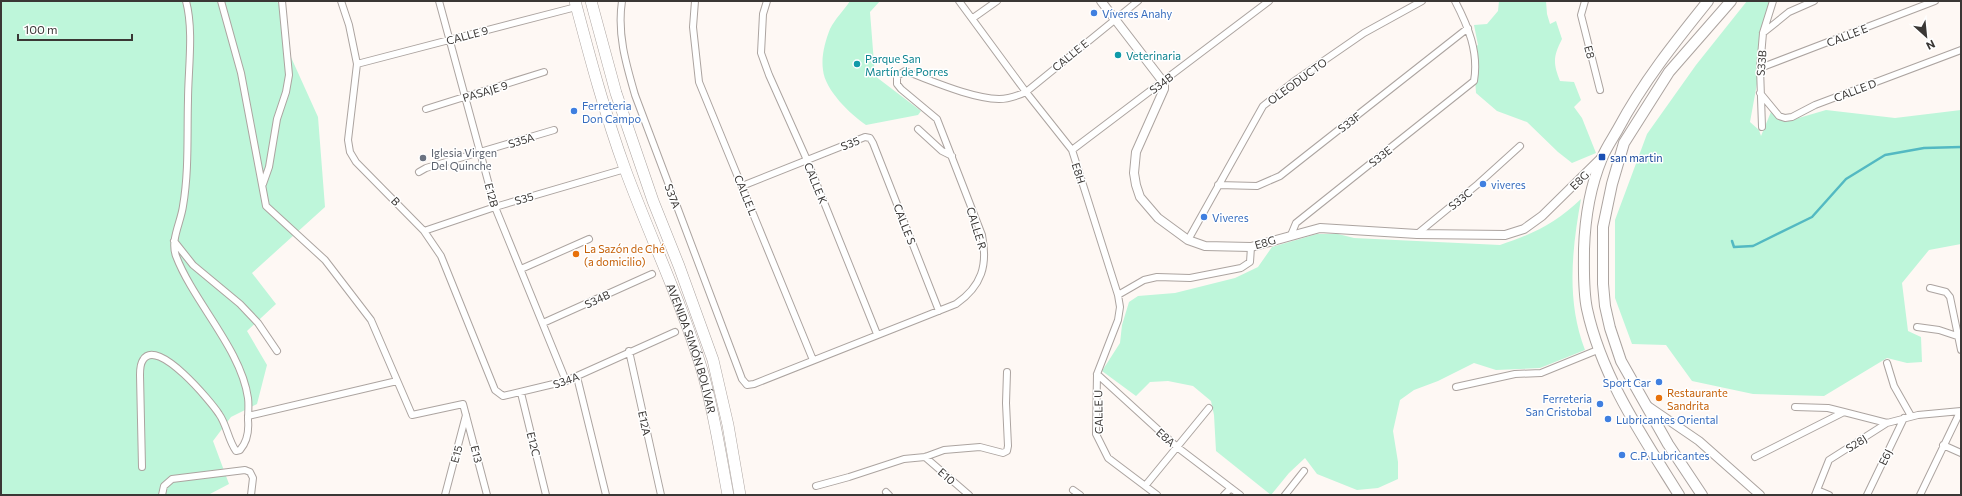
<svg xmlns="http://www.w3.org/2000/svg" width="1962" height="496" font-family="Commissioner,sans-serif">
<rect width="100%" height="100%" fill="#fef8f4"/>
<path fill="#bef6da" d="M1,1H277L281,9L290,55L318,117L325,207L252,273L276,304L247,331L267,365L257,404L231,417L213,441L229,484L208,495H1Z
M850,1H880L870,12L875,76L921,111L918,115L866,125C850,114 825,90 823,70C821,56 825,42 830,29C835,19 844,10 850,1Z
M1499,1H1546L1547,14L1550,24L1556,21L1562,39C1553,57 1553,63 1560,81L1574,82L1581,100L1574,107L1582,118L1596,153L1572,163L1558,152L1527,122L1497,111L1476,93L1473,48L1478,45L1474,25L1487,24L1498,11Z
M1747,1H1772L1750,122L1759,130L1761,136L1773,107L1785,122L1826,110L1895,118L1961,110V244L1929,250L1902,283L1908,331L1921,337L1922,362L1907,363L1887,358L1824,396L1753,394L1692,381L1666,345L1632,344L1615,298V220L1647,134L1696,65Z
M1581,199C1572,249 1566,301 1585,350L1540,368L1496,370L1474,363L1438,381L1414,390L1400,400L1393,431L1398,462V479L1378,488L1357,490L1317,474L1305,458L1289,473L1271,495L1216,451L1214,415L1211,401L1193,386L1168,381L1150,382L1136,396L1102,371L1120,343L1122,325L1129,302L1138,296L1175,293L1235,278L1258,267L1272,247L1317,234H1338L1354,238L1500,245C1533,234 1556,223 1581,199Z"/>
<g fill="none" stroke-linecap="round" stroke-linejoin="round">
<path stroke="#53b9c2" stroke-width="2.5" d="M1732,241L1734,247L1753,246L1812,217L1846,179L1885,155L1924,148L1961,147"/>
<g stroke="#aca4a0" stroke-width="8">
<path id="minor" d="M221,1L241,73L266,206L325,260L371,320L412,415L463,404L487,495
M341,1L349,25L357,64L348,140L350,152L356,162L424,231L441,256L495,390L503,396L566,381L675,332
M439,1L495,207L566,381
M622,1C617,34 626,64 635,95L742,379L747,385L754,384L956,304C982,286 988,265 982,235L937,119L901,89L897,84V76L905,71C933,81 970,98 999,99C1009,99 1017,96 1026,92L1138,1
M695,1L693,27L699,82L813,360
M767,1L763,14L761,53L769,75L807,160L877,334
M959,1L1026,92L1072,150L1118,295L1120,307L1118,320L1097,374L1096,434L1108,458L1157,495
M1585,1L1581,15L1600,90
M973,18L997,1
M1763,33L1789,12L1814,1
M357,64L576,7
M1760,68L1935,1
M1760,93L1779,116L1785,118L1792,117L1815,105L1961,50
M426,109L544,72
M1762,127L1760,68L1763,33L1773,1
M918,129L942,151L952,156
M1072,150L1269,1
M419,172L426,168L554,130
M263,184L269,167L277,119L286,92L289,75L282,1
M1218,185L1257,186L1280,176L1468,28
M742,186L865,137L870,138L873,143L939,311
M424,231L495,207L625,169
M1417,234L1478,184L1520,146
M1291,235L1296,223L1474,81C1479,52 1468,26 1455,1
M1188,240L1263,106L1293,82L1364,33L1422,1
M174,241L193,265L240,304L258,323L277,351
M521,269L589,239
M1930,288L1946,292L1950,297L1961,350
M1118,295L1144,280L1157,277L1190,278L1241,268L1250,262L1251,247
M543,323L652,274
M1917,327L1939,330L1957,336
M629,351L661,495
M1887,363L1894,386L1911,416
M1097,374L1177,447L1240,495
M577,377L606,495
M1456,387L1515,374L1541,373L1600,349
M521,393L546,495
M1795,407L1828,408L1844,412
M248,416L397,381
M1943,445L1961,453
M925,457L969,495
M1755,457L1844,412L1887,423L1918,415L1961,411
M142,467L140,375C140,371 140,364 143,360C157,336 212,403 219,414C227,425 228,440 236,451L240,450C248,441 249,431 248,420C248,413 249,405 248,398C241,349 194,303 176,256C170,240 181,222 183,206C189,171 187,135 188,100C188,70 194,31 186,1
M816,486L849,477L904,459L925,457L944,450L980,447L1003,453L1007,451L1008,446L1006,403L1007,372
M1145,486L1209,408
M1073,490L1080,495
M1817,490L1829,495
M886,492L889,495
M162,495L164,486L172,479L245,470L250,472L253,478L251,495
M445,495L466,415
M1224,495L1231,488
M1285,495L1304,471
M1815,495L1829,460L1887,423
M1867,495L1904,418
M1920,495L1960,412"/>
</g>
<g stroke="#aca4a0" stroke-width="10">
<path id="tertiary" d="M1101,1L1164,83V89L1136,152L1134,173L1136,185L1140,197L1158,218L1188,240L1205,246L1251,247L1320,228L1417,234L1505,235L1524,229L1542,216L1600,159
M1645,404L1699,441L1760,495"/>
</g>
<g stroke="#aca4a0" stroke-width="12">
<path id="primary" d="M1679,495C1643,437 1602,378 1587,309C1583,290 1584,269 1584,249C1585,218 1590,187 1602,158C1606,148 1613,138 1618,129C1643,82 1675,42 1708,1
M1702,495L1668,444L1621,361L1610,328L1605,306L1603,284V227L1612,184L1624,143L1669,72L1731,1"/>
</g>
<g stroke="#aca4a0" stroke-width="12">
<g id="trunk">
<path id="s1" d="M575,1C590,58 605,114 625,169C650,237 681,301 702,370C714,411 720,453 728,495"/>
<path d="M591,1L616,93L653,201L679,266L713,360L728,425L740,495"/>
</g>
</g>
<use href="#minor" stroke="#fff" stroke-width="6"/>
<use href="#tertiary" stroke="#fff" stroke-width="8"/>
<use href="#primary" stroke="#fff" stroke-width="10"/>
<use href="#trunk" stroke="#fff" stroke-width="11"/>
</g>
<g fill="#3f7fe0" stroke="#fff" stroke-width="1.5">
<circle cx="1094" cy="13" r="4"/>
<circle cx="574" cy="111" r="4"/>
<circle cx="1483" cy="184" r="4"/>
<circle cx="1204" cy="217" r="4"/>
<circle cx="1659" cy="382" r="4"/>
<circle cx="1600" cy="404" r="4"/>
<circle cx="1608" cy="419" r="4"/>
<circle cx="1622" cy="455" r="4"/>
</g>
<g fill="#0f9aa8" stroke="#fff" stroke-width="1.5">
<circle cx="1118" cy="55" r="4"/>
<circle cx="857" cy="64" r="4"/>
</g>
<rect fill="#1a4fb4" stroke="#fff" stroke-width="1.5" x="1598" y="153" width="8" height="8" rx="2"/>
<circle fill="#6b7280" stroke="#fff" stroke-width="1.5" cx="423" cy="158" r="4"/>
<g fill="#e8710a" stroke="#fff" stroke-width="1.5">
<circle cx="576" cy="254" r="4"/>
<circle cx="1659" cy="398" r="4"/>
</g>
<g text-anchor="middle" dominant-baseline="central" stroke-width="3" stroke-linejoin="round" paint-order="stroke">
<g font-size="11" fill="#366cbe" stroke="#fff" text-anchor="start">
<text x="1102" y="13">Víveres Anahy</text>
<text x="582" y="105">Ferreteria<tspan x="582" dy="13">Don Campo</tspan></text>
<text x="1491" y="184">viveres</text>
<text x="1212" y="217">Viveres</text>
<text x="1651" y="382" text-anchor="end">Sport Car</text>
<text x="1592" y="398" text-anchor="end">Ferreteria<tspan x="1592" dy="13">San Cristobal</tspan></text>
<text x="1616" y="419">Lubricantes Oriental</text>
<text x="1630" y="455">C.P. Lubricantes</text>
</g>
<g font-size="11" fill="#3a3735" stroke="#fff">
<text transform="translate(467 35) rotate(-15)">CALLE 9</text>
<text transform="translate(1847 35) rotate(-21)">CALLE E</text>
<text transform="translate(1590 52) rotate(75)">E8</text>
<text transform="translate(1070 55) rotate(-39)">CALLE E</text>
<text transform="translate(1761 63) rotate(-86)">S33B</text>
<text transform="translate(1297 81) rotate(-36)">OLEODUCTO</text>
<text transform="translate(1161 83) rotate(-37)">S34B</text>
<text transform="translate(1855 90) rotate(-21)">CALLE D</text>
<text transform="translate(485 91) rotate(-17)">PASAJE 9</text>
<text transform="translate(1349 122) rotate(-38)">S33F</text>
<text transform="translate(521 140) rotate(-17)">S35A</text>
<text transform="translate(850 143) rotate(-22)">S35</text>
<text transform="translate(1380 156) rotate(-38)">S33E</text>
<text transform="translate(1079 173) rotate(72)">E8H</text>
<text transform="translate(1579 180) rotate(-44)">E8G</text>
<text transform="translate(816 183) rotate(68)">CALLE K</text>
<text transform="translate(492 195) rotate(75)">E12B</text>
<text transform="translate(746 195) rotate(68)">CALLE L</text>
<text transform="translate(673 196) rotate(69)">S37A</text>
<text transform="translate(524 198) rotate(-16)">S35</text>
<text transform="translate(1460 199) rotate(-39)">S33C</text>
<text transform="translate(396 201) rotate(46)">B</text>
<text transform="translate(905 224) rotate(69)">CALLE S</text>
<text transform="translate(977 228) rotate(73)">CALLE R</text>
<text transform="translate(1265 242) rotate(-16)">E8G</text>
<text transform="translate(597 299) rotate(-25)">S34B</text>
<text stroke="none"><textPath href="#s1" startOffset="367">AVENIDA SIMÓN BOLÍVAR</textPath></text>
<text transform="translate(566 380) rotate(-19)">S34A</text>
<text transform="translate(1098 412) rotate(-91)">CALLE U</text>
<text transform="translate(645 423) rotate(78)">E12A</text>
<text transform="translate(1166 437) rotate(42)">E8A</text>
<text transform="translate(1856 443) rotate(-32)">S28J</text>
<text transform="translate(534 444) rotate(76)">E12C</text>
<text transform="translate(456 454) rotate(-75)">E15</text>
<text transform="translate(477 454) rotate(76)">E13</text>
<text transform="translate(1885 457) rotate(-64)">E6J</text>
<text transform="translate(947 476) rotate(41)">E10</text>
</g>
<g font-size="11" fill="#0d838f" stroke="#fff" text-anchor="start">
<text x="1126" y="55">Veterinaria</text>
<text x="865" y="58">Parque San<tspan x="865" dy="13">Martín de Porres</tspan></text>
</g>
<g font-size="11" fill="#5b616d" stroke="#fff" text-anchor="start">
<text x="431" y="152">Iglesia Virgen<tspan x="431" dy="13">Del Quinche</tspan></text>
</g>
<g font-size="11" fill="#164399" stroke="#fff" text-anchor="start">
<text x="1610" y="157">san martin</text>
</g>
<g font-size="11" fill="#c56008" stroke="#fff" text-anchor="start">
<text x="584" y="248">La Sazón de Ché<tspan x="584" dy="13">(a domicilio)</tspan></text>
<text x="1667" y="392">Restaurante<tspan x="1667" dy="13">Sandrita</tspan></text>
</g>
</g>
<rect width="1962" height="496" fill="none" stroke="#3a3735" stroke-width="4"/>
<g transform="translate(1926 36) rotate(153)" stroke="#ffffff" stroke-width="3" paint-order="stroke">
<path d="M0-3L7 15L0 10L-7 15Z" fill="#3a3735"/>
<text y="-6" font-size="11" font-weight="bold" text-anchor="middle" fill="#3a3735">N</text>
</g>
<path d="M18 34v6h114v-6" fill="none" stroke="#3a3735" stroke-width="2"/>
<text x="24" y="34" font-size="12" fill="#3a3735" stroke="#ffffff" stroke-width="3" paint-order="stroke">100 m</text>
</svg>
